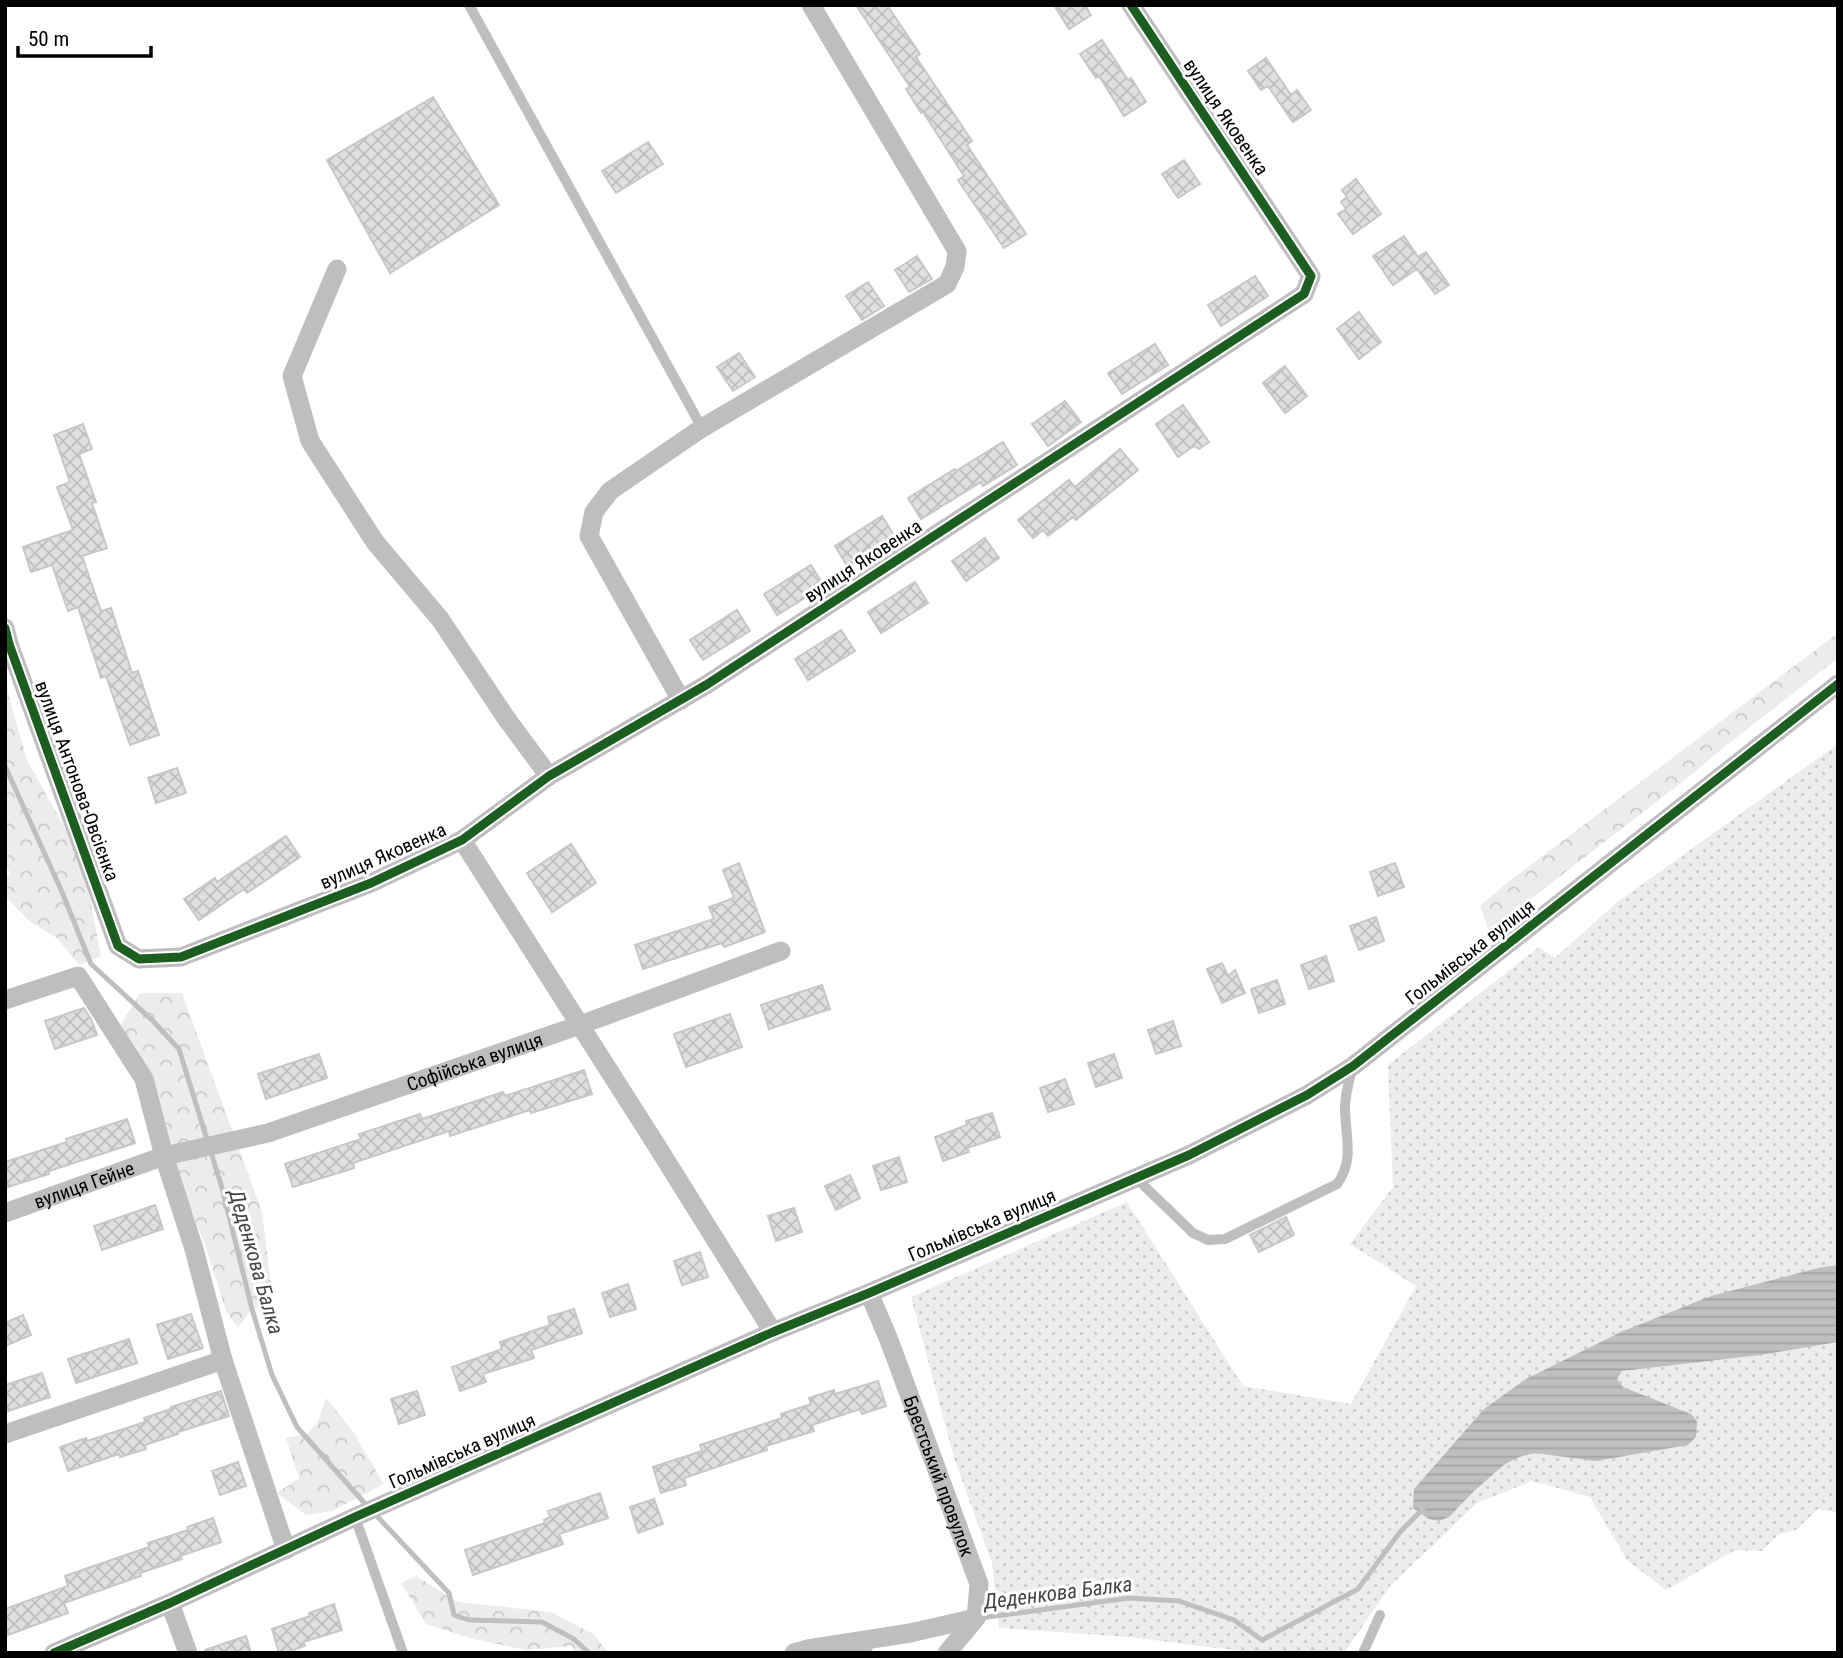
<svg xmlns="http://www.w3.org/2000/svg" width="1843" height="1658" font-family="'Roboto Condensed',sans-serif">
<defs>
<pattern id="grass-dots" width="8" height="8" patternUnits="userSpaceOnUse" patternTransform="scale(1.75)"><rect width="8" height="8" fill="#ececec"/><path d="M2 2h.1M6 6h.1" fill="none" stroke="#c9c9c9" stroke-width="1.8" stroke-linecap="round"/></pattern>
<pattern id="forest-crowns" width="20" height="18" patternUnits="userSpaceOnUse" patternTransform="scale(1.75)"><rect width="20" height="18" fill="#ececec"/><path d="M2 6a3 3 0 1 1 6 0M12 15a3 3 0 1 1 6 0" fill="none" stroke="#c9c9c9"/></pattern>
<pattern id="water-rules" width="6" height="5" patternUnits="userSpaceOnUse" patternTransform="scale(1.75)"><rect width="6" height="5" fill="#bfbfbf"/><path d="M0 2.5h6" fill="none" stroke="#a2a2a2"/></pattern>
<pattern id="building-cross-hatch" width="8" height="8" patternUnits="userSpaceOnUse" patternTransform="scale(1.75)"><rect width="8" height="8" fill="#dfdfdf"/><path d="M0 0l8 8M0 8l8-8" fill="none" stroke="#bebebe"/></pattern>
</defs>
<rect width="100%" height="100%" fill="#fff"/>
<path fill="url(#grass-dots)" d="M1838,744V1513L1818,1509L1796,1530L1779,1534L1762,1551L1735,1550L1666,1590L1627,1560L1590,1497L1532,1481L1477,1503L1391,1585L1344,1653H1257L1129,1637L999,1628L992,1563L954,1458L911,1297L1127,1202L1243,1386L1351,1404L1416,1286L1350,1244L1393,1187L1388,1065L1539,947L1555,958L1615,904Z"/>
<path fill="url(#forest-crowns)" d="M1838,633V658L1727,745L1686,779L1528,901L1505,922L1488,928L1480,906L1508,882Z
M5,658L8,693L27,760L66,830L89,892L101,956L79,965L57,938L30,922L5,896V880L10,873L5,864Z
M140,993H182L262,1212L273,1302L252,1309L238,1328L226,1311L207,1251L121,1024Z
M326,1398L352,1430L384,1484L332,1511L306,1515L277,1493L299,1478L286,1438L308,1434L318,1421Z
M416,1576L458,1602L551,1612L593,1634L609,1653H576L572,1646L526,1650L474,1639L426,1624L401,1583Z"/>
<path fill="url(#water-rules)" d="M1838,1265V1342L1760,1355L1622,1371L1617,1379L1623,1387L1691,1414L1697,1421L1696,1437L1688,1445L1596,1461L1535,1453L1519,1457L1505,1464L1474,1491L1449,1517L1439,1521L1429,1519L1413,1508L1414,1489L1484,1409L1526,1379L1621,1332L1711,1296L1818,1268Z"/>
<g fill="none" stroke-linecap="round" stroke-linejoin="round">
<path stroke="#bfbfbf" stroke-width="5" d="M5,766L62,892L91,964L153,1021L179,1049L222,1188L252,1309L272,1375L297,1427L368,1507
M375,1514L449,1593L454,1615L469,1620L542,1622L574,1639L589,1653
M980,1618L1129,1598L1179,1601L1234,1620L1262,1640L1358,1589L1400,1532L1423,1509
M849,1653L870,1649"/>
</g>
<path fill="url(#building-cross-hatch)" stroke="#c7c7c7" stroke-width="2" d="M856,5H887L920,54L916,57L972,141L967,145L1026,234L1004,248L958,180L964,176L923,112L921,113L906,89L910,87Z
M1054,5H1085L1091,15L1069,29Z
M1102,40L1128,80L1131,78L1146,102L1124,116L1099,76L1096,78L1080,54Z
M1266,58L1291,95L1297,90L1311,110L1293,122L1268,86L1261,90L1248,71Z
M433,97L499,205L390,273L327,160Z
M648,142L663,164L616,193L602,171Z
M1184,160L1200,184L1178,198L1162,174Z
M1356,179L1381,214L1353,234L1338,214L1346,209L1341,202L1347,197L1342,190Z
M1404,236L1418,257L1426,252L1449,285L1435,294L1417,269L1393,285L1373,256Z
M917,256L932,279L909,292L895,270Z
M1255,276L1268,296L1221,326L1208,305Z
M868,282L884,306L862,320L846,296Z
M1359,312L1381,342L1359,359L1337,329Z
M1155,344L1168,365L1122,394L1108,373Z
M739,353L755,377L733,391L717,367Z
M1285,366L1307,396L1285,413L1263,383Z
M1065,401L1081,422L1048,446L1032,424Z
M1183,405L1209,442L1199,449L1194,446L1178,457L1156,424Z
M83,424L92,449L79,454L96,502L92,503L107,548L82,556L101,611L111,608L132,673L138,671L159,735L130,745L106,676L101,678L78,607L68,611L52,565L31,572L23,547L73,530L57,487L70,482L54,435Z
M1003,442L1017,465L983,486L981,482L921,519L908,498L955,469L956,471Z
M1120,449L1138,470L1076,520L1073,517L1048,536L1043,530L1033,538L1018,520L1069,480L1075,487Z
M882,516L895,537L848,567L835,546Z
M985,538L999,558L966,581L952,561Z
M811,565L824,586L777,615L764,594Z
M915,582L928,603L881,633L868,612Z
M737,610L750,631L703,660L690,640Z
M841,630L855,651L808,680L795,659Z
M177,768L186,793L156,803L148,778Z
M286,836L300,857L247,893L244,889L199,920L184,899L215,878L217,882Z
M571,844L596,883L552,912L527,873Z
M739,863L765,932L724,947L722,943L643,969L635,945L714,919L709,907L734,898L723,870Z
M1395,863L1404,887L1378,896L1370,872Z
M1376,917L1384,941L1359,950L1350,926Z
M1326,956L1334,981L1309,989L1301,965Z
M1222,963L1228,976L1235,970L1245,993L1222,1003L1207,969Z
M1277,980L1285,1004L1259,1013L1251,989Z
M822,985L830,1009L769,1029L761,1005Z
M84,1008L91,1019L97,1035L55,1049L45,1021Z
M730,1014L742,1047L686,1067L674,1034Z
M1173,1021L1181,1046L1156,1054L1148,1030Z
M319,1054L327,1078L266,1099L258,1074Z
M1114,1054L1122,1078L1096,1087L1088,1063Z
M584,1070L592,1094L531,1113L530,1110L450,1136L449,1131L353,1163L354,1168L293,1187L285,1164L361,1139L359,1134L420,1114L422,1119L503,1092L505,1096Z
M1065,1079L1074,1104L1048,1112L1040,1088Z
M992,1113L1000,1137L967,1148L969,1152L943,1161L935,1137L967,1125L966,1121Z
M127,1119L135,1143L49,1171V1174L5,1188V1162L67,1142L66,1139Z
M899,1157L907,1182L881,1190L873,1166Z
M850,1175L860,1198L836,1210L825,1186Z
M155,1205L163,1229L102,1250L94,1226Z
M794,1208L802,1232L776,1241L768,1216Z
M1286,1217L1294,1235L1259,1252L1250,1235Z
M700,1252L708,1277L682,1285L674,1261Z
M628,1284L636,1309L610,1317L602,1293Z
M574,1309L582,1333L531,1350L534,1358L483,1374L486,1382L460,1391L452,1367L502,1349L500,1342L550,1325L548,1317Z
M191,1314L203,1348L168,1359L157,1325Z
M23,1315L31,1335L5,1346V1323Z
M129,1339L137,1363L76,1383L68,1359Z
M42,1373L50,1397L5,1412V1385Z
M878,1381L886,1406L862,1414L860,1409L812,1425L814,1431L766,1446L767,1450L684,1478L686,1485L661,1493L653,1467L702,1451L700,1445L782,1418L781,1414L811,1404L809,1398L834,1390L835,1394Z
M221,1391L229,1416L178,1432V1434L145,1445L146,1449L120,1457L119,1454L68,1471L60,1447L86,1438L87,1441L145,1422L144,1418L171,1409V1407Z
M417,1391L425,1415L399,1424L391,1399Z
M238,1462L246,1486L220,1495L212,1471Z
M600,1493L608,1518L559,1534L563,1544L555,1547L473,1575L465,1550L545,1523L544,1520L550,1517L548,1511Z
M654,1499L663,1524L638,1533L630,1507Z
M213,1518L221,1542L180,1556L182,1559L140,1573L141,1576L64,1603L68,1613L5,1636V1609L68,1586L65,1576L149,1547L148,1543L188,1530L187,1527Z
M334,1604L342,1630L303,1642L305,1646L285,1653H279L272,1629L310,1616L309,1613Z
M246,1636L251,1653H205V1650Z"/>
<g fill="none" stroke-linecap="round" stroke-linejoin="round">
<path stroke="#bebebe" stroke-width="10" d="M469,5L702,428
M1136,1178L1193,1233L1208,1240L1225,1239L1337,1184C1355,1160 1345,1135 1345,1108C1345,1095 1349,1081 1352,1069
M355,1517L403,1653
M1363,1653L1380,1615"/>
<g stroke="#bebebe" stroke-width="19">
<path d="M337,269L292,376L310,441L375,542L440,619L506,718L549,776"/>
<path d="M5,628L9,644L118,946L139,959L181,957L371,883L462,840L549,776L706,685L1304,294L1311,276L1131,5"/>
<path d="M681,700L589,536L594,512L610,491L702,428L947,284L955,267L957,251L811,5"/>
<path d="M462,840L657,1146L773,1332"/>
<path d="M5,1000L78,976L144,1079L164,1156L194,1249L223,1360L286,1550"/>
<path id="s1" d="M5,1213L164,1156L268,1133L580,1025L781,951"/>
<path id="s2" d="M869,1293L889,1340L979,1584L976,1618L947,1653"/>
<path d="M5,1434L223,1360"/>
<path d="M170,1603L188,1653"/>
<path d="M54,1653L170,1603L355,1517L773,1332L869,1293L1189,1155L1307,1095L1353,1066L1838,684"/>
<path d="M794,1653L808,1649L910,1633L976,1618"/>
</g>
<g stroke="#fff" stroke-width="13">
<path id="cycleway" d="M5,628L9,644L118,946L139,959L181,957L371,883L462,840L549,776L706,685L1304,294L1311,276L1131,5
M54,1653L170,1603L355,1517L773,1332L869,1293L1189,1155L1307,1095L1353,1066L1838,684"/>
</g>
<use href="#cycleway" stroke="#1b5e20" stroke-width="9"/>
</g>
<g text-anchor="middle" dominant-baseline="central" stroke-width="6" stroke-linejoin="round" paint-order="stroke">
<g font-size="19" fill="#000" stroke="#fff">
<text transform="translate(1226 117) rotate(56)">вулиця Яковенка</text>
<text transform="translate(863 561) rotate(-33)">вулиця Яковенка</text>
<text transform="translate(77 781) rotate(70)">вулиця Антонова-Овсієнка</text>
<text transform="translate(383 856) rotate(-24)">вулиця Яковенка</text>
<text transform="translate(1470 952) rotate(-38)">Гольмівська вулиця</text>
<text stroke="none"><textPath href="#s1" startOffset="494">Софійська вулиця</textPath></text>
<text stroke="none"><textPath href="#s1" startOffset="84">вулиця Гейне</textPath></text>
<text transform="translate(982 1225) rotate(-23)">Гольмівська вулиця</text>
<text transform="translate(462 1451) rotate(-24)">Гольмівська вулиця</text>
<text stroke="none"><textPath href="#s2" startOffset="196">Брестський провулок</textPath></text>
</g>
<g font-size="21" font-style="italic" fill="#444" stroke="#fff">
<text transform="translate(256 1262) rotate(74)">Деденкова Балка</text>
<text transform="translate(1058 1593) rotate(-7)">Деденкова Балка</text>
</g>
</g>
<rect width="1843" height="1658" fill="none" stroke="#000000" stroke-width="14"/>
<path d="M18 46v10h133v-10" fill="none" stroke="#000000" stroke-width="3.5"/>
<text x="28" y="46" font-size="21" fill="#000000" stroke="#ffffff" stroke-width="5" paint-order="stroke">50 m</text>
</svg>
